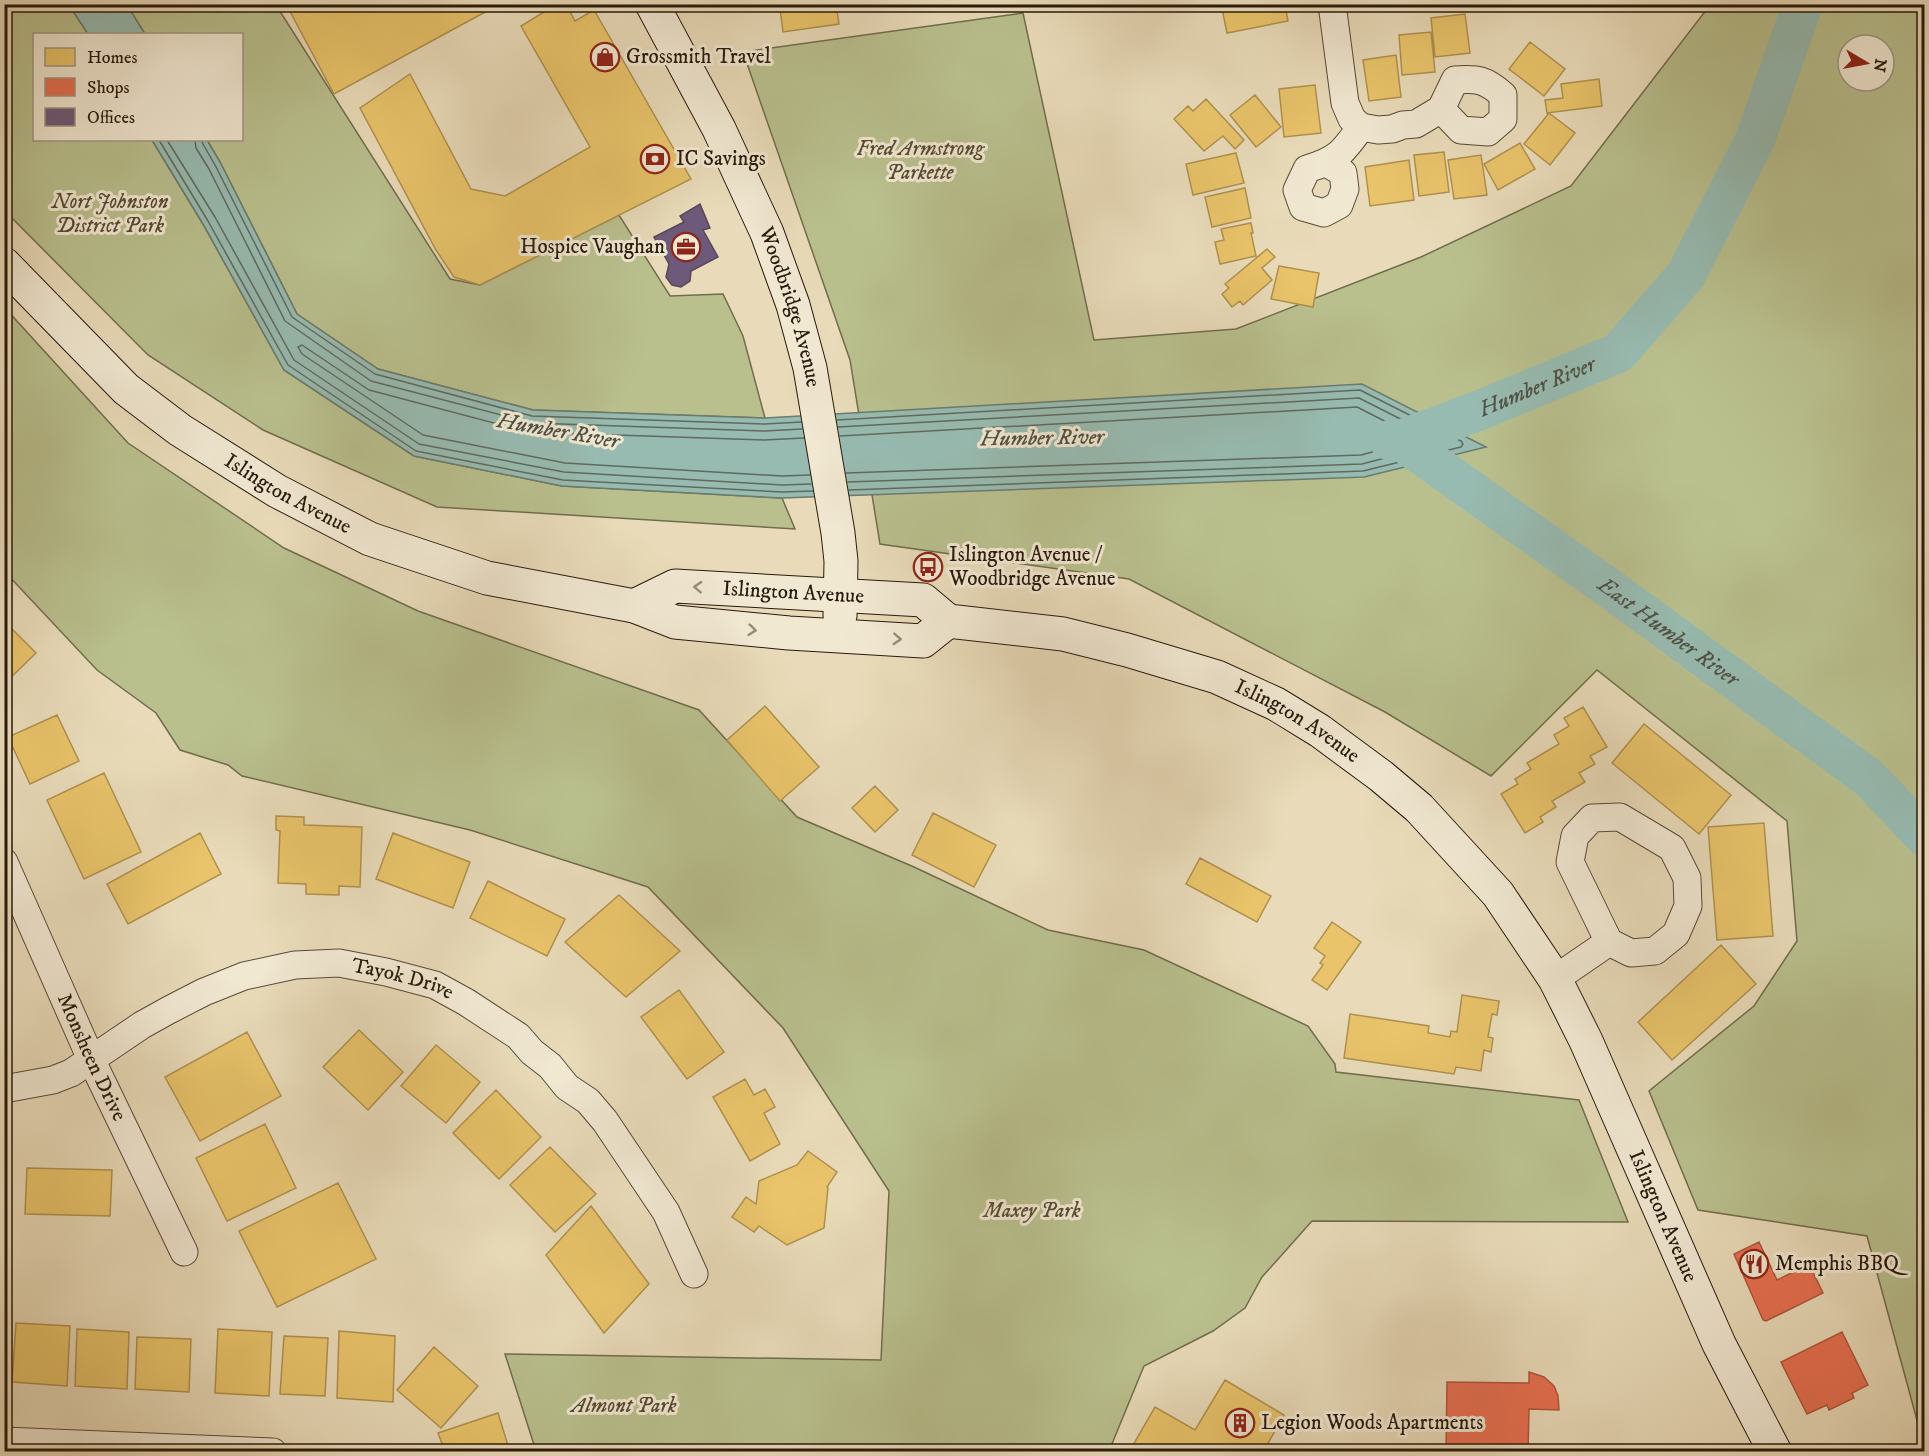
<svg xmlns="http://www.w3.org/2000/svg" width="1929" height="1456" font-family="'IM FELL DW Pica',serif">
<rect width="100%" height="100%" fill="#e9dbb9"/>
<filter id="stains"><feTurbulence type="fractalNoise" baseFrequency=".00333" numOctaves="4"/><feColorMatrix values="0 0 0 0 .2 0 0 0 0 .09 0 0 0 0 .02 0 0 0 .5 -.17"/></filter>
<radialGradient id="worn" r=".72"><stop offset=".6" stop-color="#630" stop-opacity="0"/><stop offset="1" stop-color="#630" stop-opacity=".3"/></radialGradient>
<path fill="#b9c08e" stroke="#706d4d" stroke-width="1.5" fill-rule="evenodd" d="M4,5H69L88,34H34V140H152L203,224L284,370L414,456L562,486L782,498L795,529L437,507L263,430L148,355L5,211Z
M127,5H276L450,279L480,285L619,215L670,296L723,294L743,336L765,418L533,410L378,369L297,314L220,162L207,140H242V34H145Z
M1710,5H1924V1446L1867,1236L1698,1210L1649,1091L1754,1006L1797,941L1787,821L1597,670L1491,776L1385,712L1129,579L880,544L850,360L743,52L1023,13L1094,340L1236,329L1421,257L1571,186ZM1848,45H1884V81H1848Z
M5,308L128,443L284,548L418,611L699,710L797,817L914,867L1048,930L1144,950L1308,1026L1335,1064L1336,1072L1579,1100L1628,1222L1312,1221L1262,1277L1245,1308L1213,1331L1144,1366L1109,1451H536L505,1354L881,1360L889,1191L783,1028L648,887L470,830L242,776L228,765L180,750L156,713L97,670L5,572Z"/>
<path fill="#97bbb1" stroke="#6b7b6f" stroke-width="1.5" d="M69,5H127L145,34H88Z
M152,140H207L220,162L297,314L378,369L533,410L765,418L1362,384L1486,447L1364,477L782,498L562,486L414,456L284,370L203,224Z"/>
<path fill="#e9c46a" stroke="#af914e" stroke-width="1.5" d="M286,4H500L334,94Z
M557,4H566L575,21L594,10L691,179L480,285L454,277L436,250L360,108L410,74L471,189L505,196L590,147L521,26Z
M800,4H836L839,24L783,32L780,8Z
M1221,4H1285L1288,21L1227,33Z
M1465,14L1470,53L1435,57L1431,18Z
M1431,32L1435,72L1402,75L1399,35Z
M1530,42L1565,69L1544,96L1509,69Z
M1396,55L1401,97L1369,101L1363,60Z
M1599,79L1602,106L1547,113L1545,100L1563,98L1561,84Z
M1315,85L1321,133L1284,137L1279,89Z
M1255,95L1281,127L1256,147L1230,115Z
M1206,99L1244,140L1235,149L1223,136L1204,151L1174,119L1188,106L1193,111Z
M1549,113L1575,133L1550,165L1524,144Z
M1520,143L1535,169L1498,190L1484,164Z
M1444,152L1449,192L1419,196L1414,155Z
M1236,153L1244,183L1193,195L1186,164Z
M1481,155L1487,195L1454,199L1448,160Z
M1409,160L1414,200L1370,206L1365,167Z
M1245,188L1251,218L1212,227L1205,197Z
M1251,223L1253,233H1251L1256,256L1220,264L1215,242L1224,240L1221,229Z
M1267,249L1275,257L1262,268L1272,280L1243,305L1240,301L1232,307L1222,294L1229,288L1225,284Z
M1279,266L1319,273L1313,307L1271,299Z
M4,621L36,653L6,682L4,681Z
M765,706L819,767L780,801L727,740Z
M1583,707L1607,747L1590,756L1595,764L1579,773L1585,782L1552,801L1556,807L1540,817L1543,822L1525,833L1501,794L1518,784L1515,779L1531,769L1527,763L1559,744L1554,735L1569,726L1564,718Z
M57,715L79,761L30,784L8,737Z
M1644,724L1731,795L1699,834L1612,763Z
M104,773L141,852L84,879L47,800Z
M875,786L898,810L875,832L852,808Z
M933,813L996,845L974,887L912,855Z
M276,816L304,817V825L362,827L360,887L339,886V895L306,894V884L278,883L280,831L276,830Z
M1764,823L1773,936L1717,940L1708,827Z
M200,833L221,874L128,924L107,884Z
M393,833L470,862L453,908L376,879Z
M1200,858L1271,896L1257,922L1186,884Z
M488,881L565,919L547,956L470,918Z
M619,895L680,951L626,997L565,942Z
M1332,922L1361,942L1327,990L1312,980L1323,965L1320,963L1325,956L1314,948Z
M1721,945L1756,984L1672,1060L1638,1022Z
M679,990L724,1052L687,1079L641,1017Z
M1462,995L1499,1001L1497,1015L1492,1014L1488,1037L1493,1038L1491,1052L1484,1050L1481,1071L1456,1067L1454,1074L1344,1058L1350,1014L1429,1026L1428,1033L1450,1037L1451,1031L1457,1032Z
M359,1030L403,1072L368,1110L323,1067Z
M247,1032L281,1096L200,1141L165,1077Z
M436,1045L480,1082L446,1123L401,1086Z
M745,1079L754,1095L765,1089L775,1107L764,1113L780,1144L750,1161L713,1097Z
M496,1090L541,1137L499,1179L453,1133Z
M265,1124L296,1188L227,1221L196,1158Z
M550,1147L596,1194L555,1232L510,1185Z
M808,1151L837,1172L827,1187L828,1188L824,1228L787,1245L759,1226L754,1232L732,1217L746,1197L756,1204L759,1181L797,1165Z
M4,1167H11L10,1208L4,1207Z
M27,1168L112,1170L110,1216L25,1214Z
M338,1183L376,1259L277,1307L239,1231Z
M591,1206L649,1284L604,1333L546,1255Z
M16,1323L70,1326L67,1386L12,1382Z
M4,1325H8L5,1384H4Z
M77,1329L129,1332L127,1389L75,1386Z
M218,1329L272,1332L269,1396L215,1393Z
M339,1331L395,1336L393,1402L337,1398Z
M284,1336L328,1338L325,1396L280,1394Z
M137,1337L191,1339L189,1392L135,1389Z
M434,1347L478,1386L441,1428L397,1390Z
M1225,1380L1284,1415L1263,1452H1129L1155,1407L1195,1430Z
M498,1413L510,1452H445L438,1433Z"/>
<path fill="#e76f51" stroke="#ae563c" stroke-width="1.5" d="M1759,1242L1777,1280L1809,1264L1823,1293L1766,1321L1763,1320L1734,1254Z
M1842,1332L1868,1385L1852,1393L1854,1398L1829,1410L1827,1405L1807,1414L1781,1362Z
M1529,1372L1544,1377L1554,1386L1558,1396L1559,1410L1529,1409L1528,1452H1446L1447,1382L1529,1383Z"/>
<path fill="#6d597a" stroke="#584659" stroke-width="1.5" d="M700,204L710,228L703,230L718,257L691,271L690,281L681,287L672,285L666,277L669,264L654,237L684,222L680,216Z"/>
<g fill="none" stroke-linecap="round" stroke-linejoin="round">
<path stroke="#606a5e" stroke-width="1.5" d="M159,140L208,221L288,365L416,451L563,480L782,492L813,491
M167,140L215,217L294,360L419,444L564,472L782,485L811,484
M195,140L196,148L209,169L285,321L371,381L532,423L765,431L802,429
M202,140L203,144L215,165L292,317L375,374L532,416L765,424L801,422
M837,420L1360,390L1461,441L1463,444L1461,447L1363,471L849,490
M838,427L1359,398L1440,439L1442,441L1439,444L1362,464L848,482
M840,436L1357,407L1414,436L1416,438L1414,441L1361,455L846,473
M804,438L764,440L528,432L369,390L302,345L298,347L302,354L423,435L565,463L782,476L810,475"/>
<g stroke="#97bbb1" stroke-width="40">
<path id="s1" d="M1389,440H1400L1478,411L1618,353L1686,275L1755,140L1803,4"/>
<path id="s2" d="M1400,440L1609,588L1869,778L1924,836"/>
</g>
<g stroke="#584a37" stroke-width="29">
<g id="street">
<path d="M1332,4L1345,103L1352,119L1361,127L1378,130L1392,129L1403,125L1416,124L1441,109L1461,130L1488,132L1503,119V95C1486,80 1478,78 1455,80L1441,109"/>
<path d="M1327,163L1343,173L1345,189L1339,205L1324,213L1303,207L1297,190L1307,169C1338,160 1343,152 1361,127"/>
<path d="M1620,817L1672,848L1687,878L1688,906L1676,934L1655,951L1631,953L1609,942L1570,862L1575,836L1592,818Z"/>
<path id="s3" d="M4,862L91,1059L184,1252"/>
<path d="M1555,979L1609,942"/>
<path id="s4" d="M4,1089L53,1080L71,1073L142,1025L169,1010L204,992L244,976L295,965L339,963L386,972L435,985L466,1002L518,1036L532,1052L550,1066L567,1087L588,1101L605,1121L666,1212L694,1274"/>
<path d="M4,1441L273,1452"/>
</g>
</g>
<g stroke="#281a0c" stroke-width="35">
<g id="secondary">
<path id="s5" d="M652,4L719,129L767,233L793,305L810,368L838,533L841,561L840,616"/>
<path id="s6" d="M4,264L126,389L180,430L277,491L370,539L487,578L634,606L675,622L789,633L923,641L948,621"/>
<path id="s7" d="M634,606L675,586L923,600L948,621L1063,634L1127,650L1217,677L1276,704L1320,731L1381,776L1419,808L1498,894L1555,979L1586,1041L1719,1344L1775,1452"/>
</g>
</g>
<use href="#street" stroke="#f1e8d2" stroke-width="27"/>
<use href="#secondary" stroke="#f1e8d2" stroke-width="33"/>
</g>
<defs><path id="oneway-chevron" d="M-2-3.5L2.5 0L-2 3.5" fill="none" stroke-width="1.6" stroke-linecap="round" stroke-linejoin="round" transform="scale(1.5)"/></defs>
<g stroke="#978b79">
<use href="#oneway-chevron" transform="translate(698 587) rotate(-177)"/>
<use href="#oneway-chevron" transform="translate(752 630) rotate(6)"/>
<use href="#oneway-chevron" transform="translate(897 639) rotate(3)"/>
</g>
<defs>
<g id="shop-ring" transform="scale(1.5)"><circle r="9.5" fill="#f1e8d2" stroke="#8f2418" stroke-width="1.5"/><path d="M-5-2.5h2.3a2.7 3.5 0 0 1 5.4 0H5L5.5 6h-11ZM-1.5-2.5h3a1.5 2.3 0 0 0-3 0Z" fill="#8f2418"/></g>
<g id="bank-ring" transform="scale(1.5)"><circle r="9.5" fill="#f1e8d2" stroke="#8f2418" stroke-width="1.5"/><path d="M-6-4H6V4H-6ZM0-2.3a2.3 2.3 0 1 0 0 4.6a2.3 2.3 0 1 0 0-4.6Z" fill="#8f2418"/></g>
<g id="office-ring" transform="scale(1.5)"><circle r="9.5" fill="#f1e8d2" stroke="#8f2418" stroke-width="1.5"/><path d="M-6-3h4V-5.5h4V-3h4V5H-6ZM-1-4.5V-3h2v-1.5ZM-6 0V1H6V0Z" fill="#8f2418"/></g>
<g id="bus-ring" transform="scale(1.5)"><circle r="9.5" fill="#f1e8d2" stroke="#8f2418" stroke-width="1.5"/><path d="M-5-6H5V4H4V6H2V4H-2V6H-4V4H-5ZM-3.5-4V0h7V-4ZM-3.5 1.2v1.5H-2V1.2ZM2 1.2v1.5H3.5V1.2Z" fill="#8f2418"/></g>
<g id="restaurant-ring" transform="scale(1.5)"><circle r="9.5" fill="#f1e8d2" stroke="#8f2418" stroke-width="1.5"/><path d="M-5-6h1v4h1v-4h1v4h1v-4h1v5L-1.5 .5V6h-2V.5L-5-1ZM5-6V6H3V1.5H1.5Q1.5-4 5-6Z" fill="#8f2418"/></g>
<g id="building-ring" transform="scale(1.5)"><circle r="9.5" fill="#f1e8d2" stroke="#8f2418" stroke-width="1.5"/><path d="M-4-6H4V6H1V3H-1V6H-4ZM-2.5-4.3h1.7v1.8h-1.7ZM.8-4.3h1.7v1.8H.8ZM-2.5-1h1.7V.8h-1.7ZM.8-1h1.7V.8H.8Z" fill="#8f2418"/></g>
</defs>
<g fill-rule="evenodd">
<use href="#shop-ring" x="605" y="57"/>
<use href="#bank-ring" x="655" y="159"/>
<use href="#office-ring" x="686" y="247"/>
<use href="#bus-ring" x="928" y="567"/>
<use href="#restaurant-ring" x="1754" y="1264"/>
<use href="#building-ring" x="1240" y="1423"/>
</g>
<g text-anchor="middle" dominant-baseline="central" stroke-width="6" stroke-linejoin="round" paint-order="stroke">
<g font-size="21" fill="#281a0c" stroke="#f1e8d2" text-anchor="start">
<text x="626" y="57">Grossmith Travel</text>
<text x="676" y="159">IC Savings</text>
<text x="665" y="247" text-anchor="end">Hospice Vaughan</text>
<text x="949" y="555">Islington Avenue /<tspan x="949" dy="24">Woodbridge Avenue</tspan></text>
<text x="1775" y="1264">Memphis BBQ</text>
<text x="1261" y="1423">Legion Woods Apartments</text>
</g>
<g font-size="21" font-style="italic" fill="#544c33" stroke="#f1e8d2">
<text x="920" y="149">Fred Armstrong<tspan x="920" dy="24">Parkette</tspan></text>
<text x="110" y="202">Nort Johnston<tspan x="110" dy="24">District Park</tspan></text>
<text x="1032" y="1211">Maxey Park</text>
<text x="624" y="1406">Almont Park</text>
</g>
<g font-size="21" fill="#281a0c" stroke="#f1e8d2">
<text stroke="none"><textPath href="#s5" startOffset="334">Woodbridge Avenue</textPath></text>
<text stroke="none"><textPath href="#s6" startOffset="368">Islington Avenue</textPath></text>
<text stroke="none"><textPath href="#s7" startOffset="164">Islington Avenue</textPath></text>
<text stroke="none"><textPath href="#s7" startOffset="694">Islington Avenue</textPath></text>
<text stroke="none"><textPath href="#s4" startOffset="430">Tayok Drive</textPath></text>
<text stroke="none"><textPath href="#s3" startOffset="214">Monsheen Drive</textPath></text>
<text stroke="none"><textPath href="#s7" startOffset="1324">Islington Avenue</textPath></text>
</g>
<g font-size="22" font-style="italic" fill="#4f5246" stroke="#f1e8d2">
<text stroke="none"><textPath href="#s1" startOffset="158">Humber River</textPath></text>
<text transform="translate(558 431) rotate(10)">Humber River</text>
<text transform="translate(1042 438) rotate(-1)">Humber River</text>
<text stroke="none"><textPath href="#s2" startOffset="330">East Humber River</textPath></text>
</g>
</g>
<rect width="1929" height="1456" fill="none" stroke="#e9dbb9" stroke-width="24"/>
<rect x="6" y="6" width="1917" height="1444" fill="none" stroke="#281a0c" stroke-width="3"/>
<rect x="12" y="12" width="1905" height="1432" fill="none" stroke="#281a0c" stroke-width="1.5"/>
<rect x="33" y="33" width="210" height="108" fill="#f1e8d2" stroke="#a19683" stroke-width="1.5"/>
<rect x="45" y="48" width="30" height="18" fill="#e9c46a" stroke="#a19683" stroke-width="1.5"/>
<text x="87" y="63" font-size="18" fill="#281a0c">Homes</text>
<rect x="45" y="78" width="30" height="18" fill="#e76f51" stroke="#a19683" stroke-width="1.5"/>
<text x="87" y="93" font-size="18" fill="#281a0c">Shops</text>
<rect x="45" y="108" width="30" height="18" fill="#6d597a" stroke="#a19683" stroke-width="1.5"/>
<text x="87" y="123" font-size="18" fill="#281a0c">Offices</text>
<g transform="translate(1866 63) rotate(100)"><circle r="28" fill="#f1e8d2" stroke="#a19683" stroke-width="1.5"/>
<path d="M0-4.5L10 22L0 15L-10 22Z" fill="#8f2418"/>
<text y="-9" font-size="16" font-weight="bold" text-anchor="middle" fill="#281a0c">N</text>
</g>
<rect width="100%" height="100%" filter="url(#stains)"/>
<rect width="100%" height="100%" fill="url(#worn)"/>
</svg>
